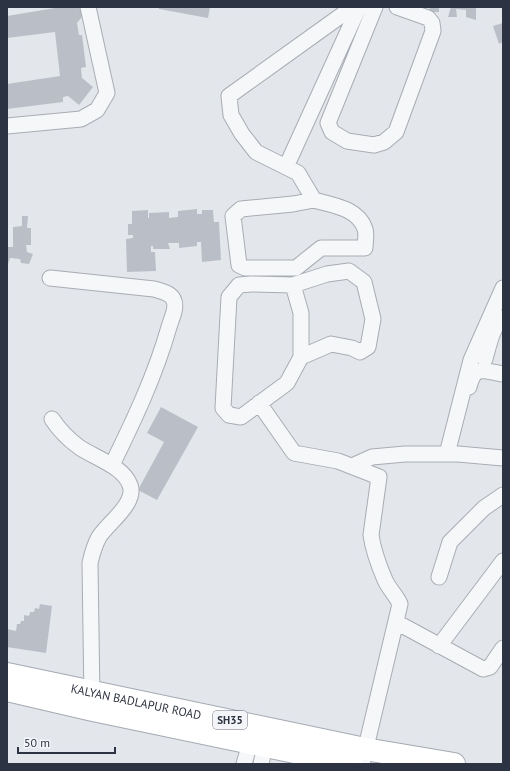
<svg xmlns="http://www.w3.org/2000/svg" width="510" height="771" font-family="'PT Sans',sans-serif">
<rect width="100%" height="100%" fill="#e3e6ea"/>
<path fill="#babfc7" d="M61,7H79L86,12L77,23L79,35H82L86,67L81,68L82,78L93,87L79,105L68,96L63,97V102L7,109V84L60,76L55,32L7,38V16Z
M159,7H210L208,18L159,9Z
M430,7H439V12H429Z
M451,7H476V20L466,17V10L456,9L457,17H448Z
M503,23V42L499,44L493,26Z
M197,209V214H202V210H213L214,222H219L221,260L202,262L201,242H197V246L179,248V243H168L170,249H153V246H151V252H155L156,271L127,272L126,239L133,238V235H128V224H132V211L148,210V218H149V213L169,212V218L178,217V211Z
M22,216H28L27,228H31V245H26L27,252L33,254L29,264L21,263L20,259L10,258L7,267V247H13V227L22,226Z
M161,407L198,427L157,500L138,490L164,442L147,433Z
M40,604L52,606L46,653L7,647V629L16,631L17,624H20L21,621H24V615L29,616L30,612H34L35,608L39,609Z"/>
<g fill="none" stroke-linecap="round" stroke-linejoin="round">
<g stroke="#a8adb4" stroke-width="17">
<path id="street" d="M375,7L328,123L332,132L347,141L374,145L384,142L396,132L433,31L432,23L428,18L397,7
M7,126L81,119L97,110L107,93L88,7
M286,167L359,7
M314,200L293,204L241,209L233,216L239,265L245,268H296L321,248H365C365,242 367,234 365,229C358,208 332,205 314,200L298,173L256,152L242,134L231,115L229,96L353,7
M50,278L154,289C161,291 172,293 174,301C177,308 171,320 169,327C155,376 134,420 112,465
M293,285L301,313V357L287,383L241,417L229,415L223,408L229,297L239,285L251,284L293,285L327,274L349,271L364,282L373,319L368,347L360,352L352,348L331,344L301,357
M485,359C489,344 492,330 501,318H503
M469,387C475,364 483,371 503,374
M259,403L294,453L338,461L379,477L371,535C373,550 379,566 385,580C389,589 396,595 400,604L362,764
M52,419C60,431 68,439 79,447C95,458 123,466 130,485C137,503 108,523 99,537C94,546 92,554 90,563L92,700
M447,454L471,360L503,288
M352,466L372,457L405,454H458L503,458
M439,577L450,542L484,508L503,495
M396,622L483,669L490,667L503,648
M439,646L503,561
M244,764L250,743
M261,764L265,746"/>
</g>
<g stroke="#a3aab5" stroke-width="24">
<g id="primary">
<path id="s1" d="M7,674L365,749L454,764"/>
<path d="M7,690L93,710L352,764"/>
</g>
</g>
<use href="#street" stroke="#f6f7f9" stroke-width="15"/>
<use href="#primary" stroke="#fff" stroke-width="22"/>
</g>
<g text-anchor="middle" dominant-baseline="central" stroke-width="3" stroke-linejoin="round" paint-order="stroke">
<rect fill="#f3f5f8" stroke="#686d79" stroke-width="1" x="213" y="711" width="34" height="18" rx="3"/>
<g font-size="11" font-weight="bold" fill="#2c3342">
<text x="230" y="720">SH35</text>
</g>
<g font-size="12" fill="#2c3342" stroke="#f3f5f8">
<text stroke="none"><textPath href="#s1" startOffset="132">KALYAN BADLAPUR ROAD</textPath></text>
</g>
</g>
<rect width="510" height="771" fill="none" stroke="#2c3342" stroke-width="16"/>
<path d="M18 747v6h97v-6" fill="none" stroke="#2c3342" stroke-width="2"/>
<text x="24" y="747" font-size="12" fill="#2c3342" stroke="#f3f5f8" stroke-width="3" paint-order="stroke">50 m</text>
</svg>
